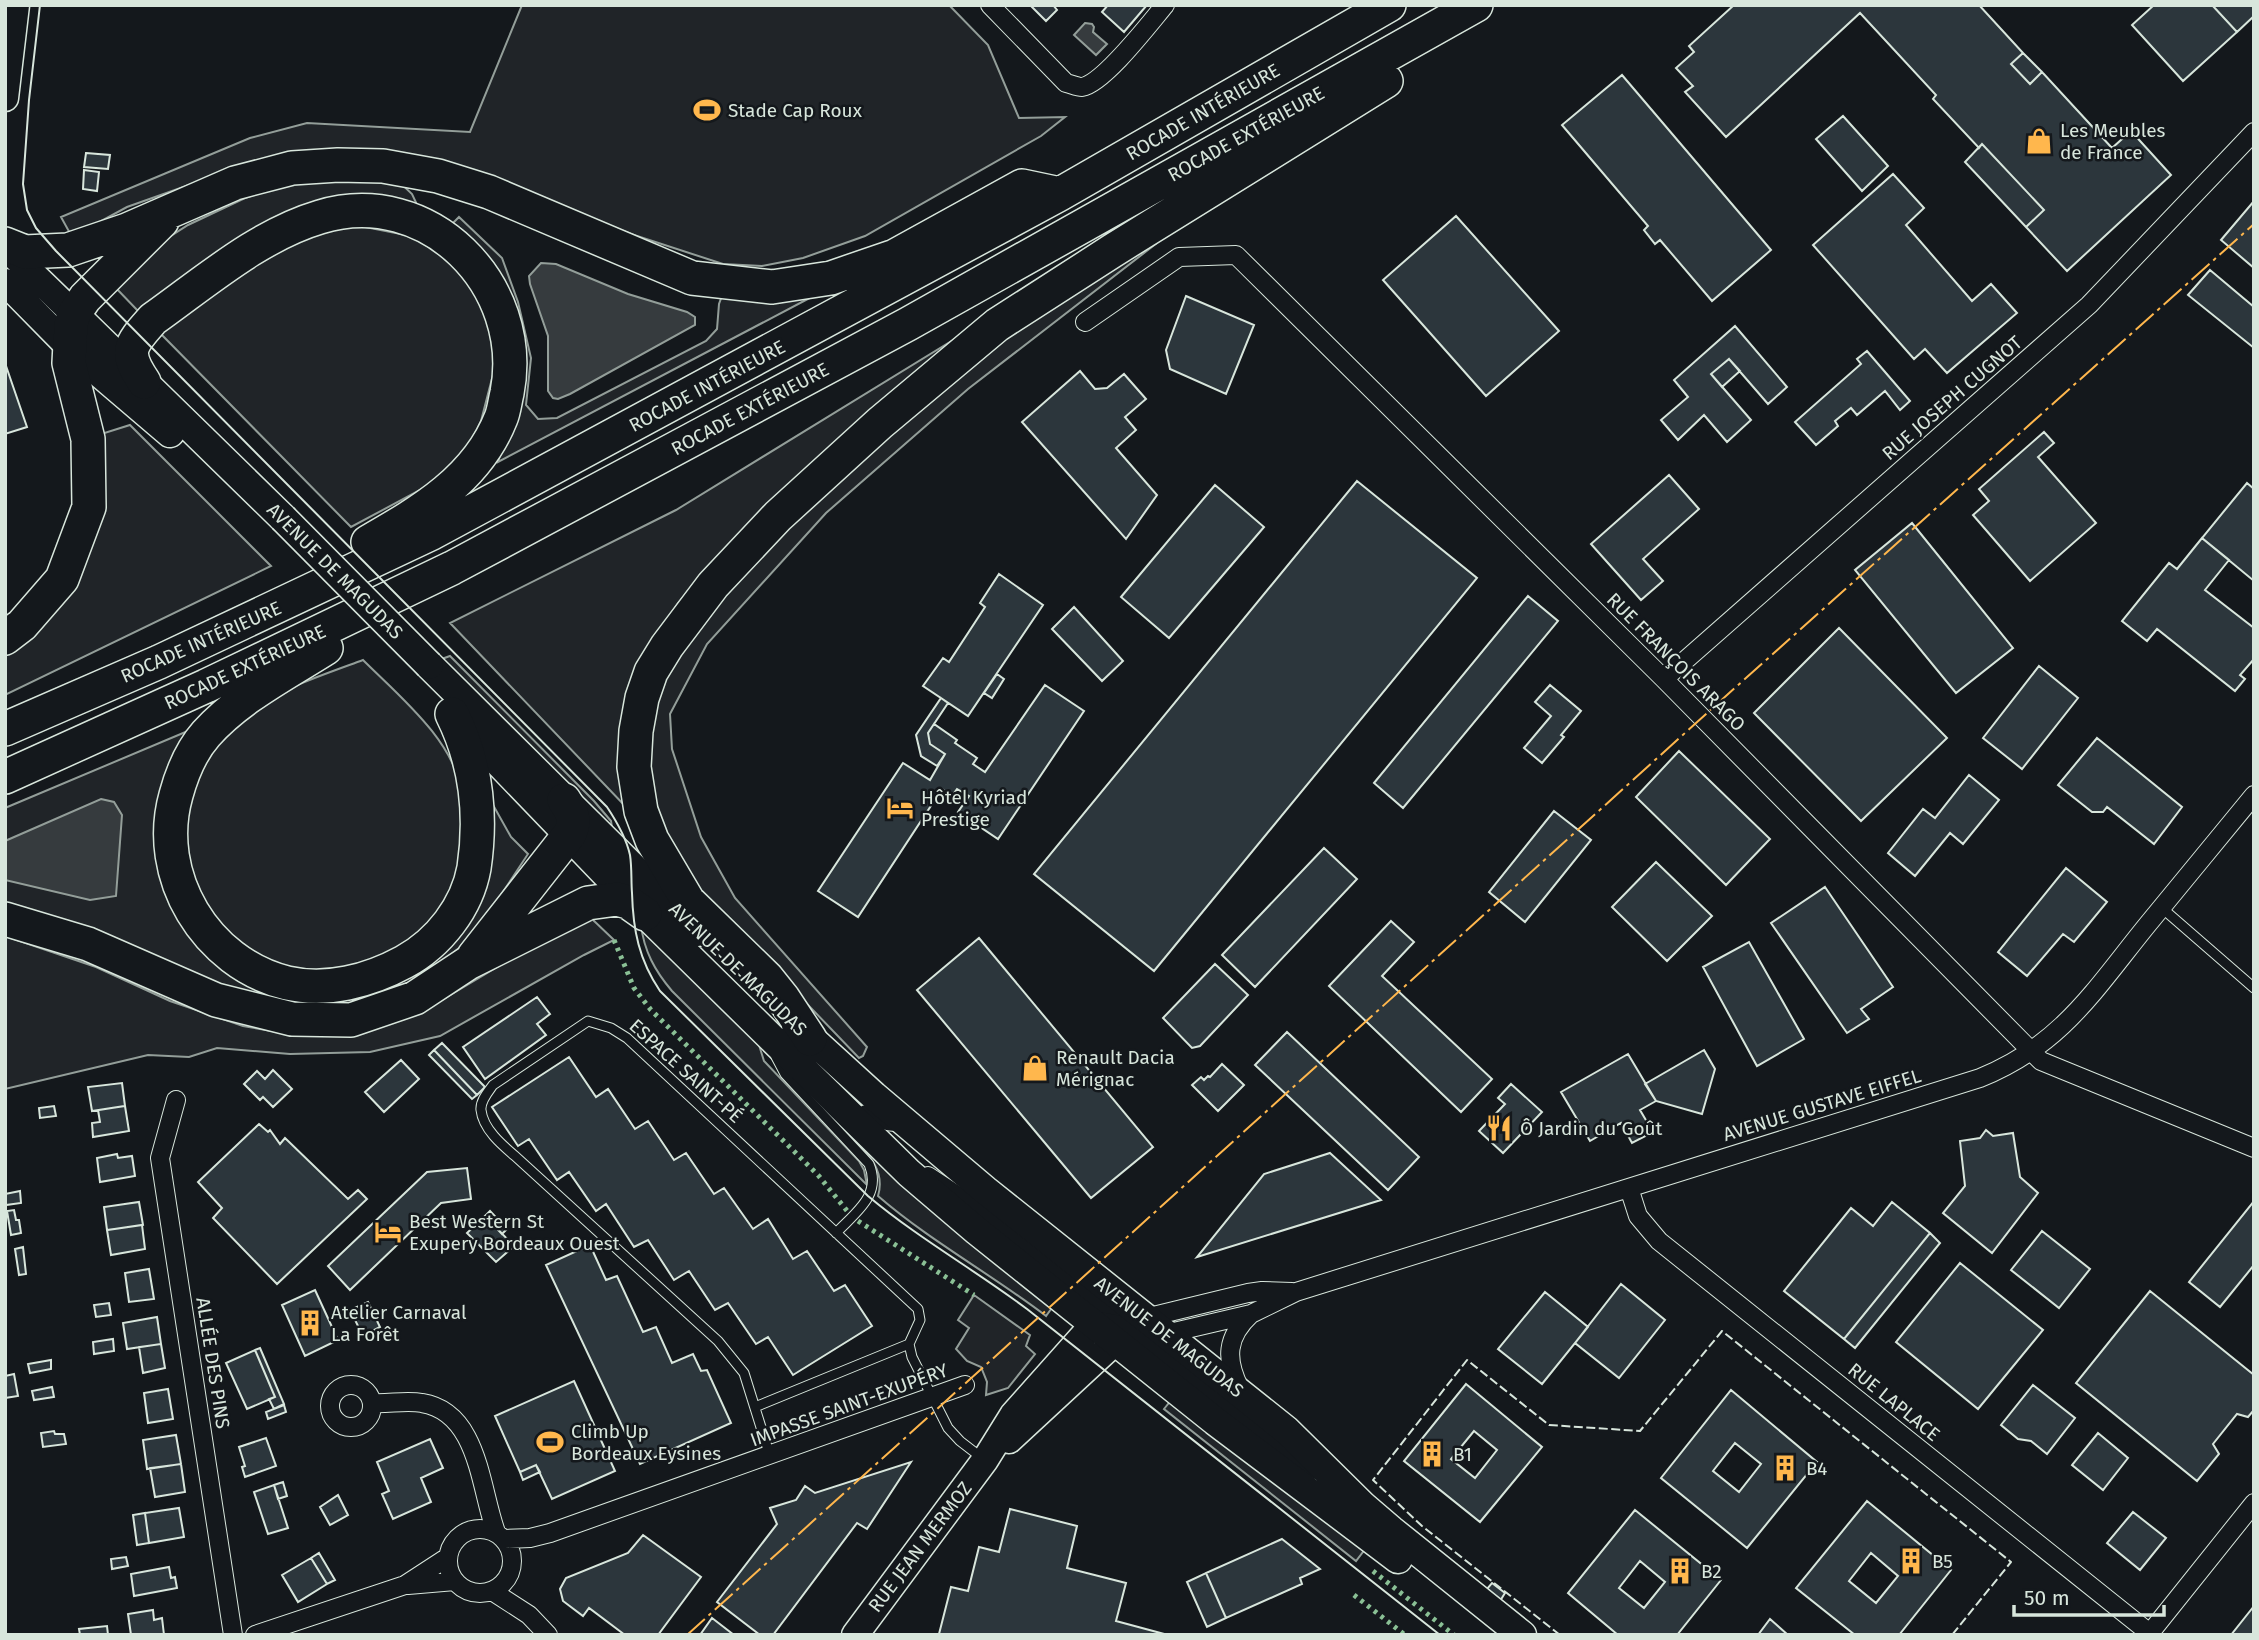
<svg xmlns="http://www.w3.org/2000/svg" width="2259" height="1640" font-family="'Fira Sans',sans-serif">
<rect width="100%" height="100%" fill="#14181c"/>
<path fill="#202428" stroke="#939e99" stroke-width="2" d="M522,5H949L988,45L1019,118L1065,117L1041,136L865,236L803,258L762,266L723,264L634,235L505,186L231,170L127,207L72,237L61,217L250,138L307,123L470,132Z
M391,174L412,194L420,211L387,202L140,313L113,285L146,252L188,225L245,198L310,176Z
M459,217L502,258L518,302L531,358L526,405L538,419L557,418L706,341L717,329L719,304L723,293L821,292L498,462L520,388L449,227Z
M355,225L411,236L458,265L488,313L496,363L481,421L463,459L448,475L351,527L160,333L213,290L307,234Z
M1157,243L968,389L826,513L707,644L670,714L672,749L701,837L735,898L867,1047L863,1056L859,1058L687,879L666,836L651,785L648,730L661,686L689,635L733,582L819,496L1025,321Z
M989,318L694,585L678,603L648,651L627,808L450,623L676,510Z
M130,425L271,566L5,695V650L31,631L98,435Z
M450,656L594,801L611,821L613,834L439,660Z
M363,660C399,696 455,741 462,794C464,818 460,845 458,868C454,902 426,935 397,950C389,954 381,960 373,962C347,972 311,973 284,966C224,951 188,888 185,829C185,821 188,812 190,803C196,770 213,740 239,718C270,692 325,674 363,660Z
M195,728L162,879L290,992L442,948L483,787L511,837L528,854L493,907L459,948L416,983L365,1003L328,1007L240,995L5,905V808Z
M592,919L614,940L584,955L440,1036L370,1052L290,1054L217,1048L189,1057L148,1055L5,1089V936L96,967L170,1001L243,1026L289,1034L435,1004L529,948Z
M641,925L759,1045L764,1061L859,1161L864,1170L867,1185L672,991C655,971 644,951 641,925Z
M837,1121L1054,1305L1046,1316C991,1274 930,1241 878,1196C888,1163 855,1144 837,1121Z
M974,1295L1030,1335L1026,1346L1035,1354L1008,1388L986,1395L987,1382L981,1367L967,1361L956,1349L969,1328L958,1320Z
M1172,1399L1369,1544L1356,1561L1164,1409Z"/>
<path fill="#363b3e" stroke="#939e99" stroke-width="2" d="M1085,23L1092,24L1094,27L1093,32L1107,44L1096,55L1074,35Z
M541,263L556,264L628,294L687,312L695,317V325L570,394L558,399L553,398L548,391V336L530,284L529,276Z
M101,799L114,802L122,815L116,896L90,900L5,880V841Z"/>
<path fill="#2c363c" stroke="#d8e6dc" stroke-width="2" fill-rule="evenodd" d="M1030,5H1053L1057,10L1046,21Z
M1108,5H1147L1124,32L1102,12Z
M1734,5H1979L2023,53L2011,64L2030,84L2042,72L2112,148L2131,131L2171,175L2067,271L2026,227L2044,210L1982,144L1979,148L1933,99L1936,95L1860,13L1726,137L1685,92L1693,86L1676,68L1694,52L1689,46Z
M2154,5H2212L2237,32L2183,81L2132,25Z
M2212,5H2254V16L2237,32Z
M2023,53L2042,72L2030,84L2011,64Z
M1622,75L1771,250L1712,301L1660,240L1655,244L1644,230L1648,226L1562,125Z
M1843,116L1888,166L1862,191L1816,139Z
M1982,144L2044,210L2026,227L1965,162Z
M86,153L110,155L108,169L84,167Z
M84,170L99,172L97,191L83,189Z
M1893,174L1924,208L1906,225L1972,301L1991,284L2017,313L1947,373L1925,349L1914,359L1813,245Z
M2254,201V268L2221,240Z
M1456,216L1559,331L1486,396L1383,280Z
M2210,270L2254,307V348L2188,295Z
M1186,296L1254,325L1226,394L1170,369L1166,350Z
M1735,326L1787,387L1768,404L1729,359L1711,374L1751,420L1727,442L1704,415L1678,440L1661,420L1688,397L1674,380Z
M1867,351L1910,401L1900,410L1885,391L1857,415L1851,408L1835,421L1838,426L1816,445L1795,422L1861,364L1857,359Z
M1729,359L1740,371L1722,387L1711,374Z
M5,363L27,427L5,434Z
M1080,371L1095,389L1107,388L1124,374L1146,399L1125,417L1136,430L1116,448L1157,495L1126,539L1022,422Z
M2044,432L2054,443L2038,457L2096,523L2030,581L1973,515L1989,501L1979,489Z
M1669,475L1699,509L1643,559L1663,581L1641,600L1591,544Z
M1357,481L1477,578L1154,971L1034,874Z
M2247,483L2254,489V581L2202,538Z
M1215,485L1264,527L1169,638L1121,597Z
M1912,523L2013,648L1956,693L1855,570Z
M2202,538L2229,560L2205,590L2254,628V659L2240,675L2245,679L2235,691L2157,629L2147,641L2122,621L2169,563L2177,569Z
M999,574L1043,605L968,716L923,686L943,658L949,662L985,607L980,603Z
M1528,596L1558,621L1403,808L1374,783Z
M1074,607L1123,661L1102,681L1052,629Z
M1839,628L1947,738L1861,821L1754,713Z
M2039,666L2078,698L2022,769L1983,738Z
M997,674L1004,679L992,698L984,693Z
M1045,685L1084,711L998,839L958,812L969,796L957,789L952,796L942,789L858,917L818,891L903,763L930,780L945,754L930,744L928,733L934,724L957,740L955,743L977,758L973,764L985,772Z
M1550,685L1581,711L1561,735L1564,737L1542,763L1524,748L1551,716L1535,702Z
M941,698L948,703L928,733L930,744L945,754L937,766L921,756L916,735Z
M2097,738L2182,807L2154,844L2107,807L2103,812H2092L2058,785Z
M1679,751L1770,839L1726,885L1636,797Z
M1969,775L1999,800L1963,844L1950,833L1915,876L1888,853L1923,809L1935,818Z
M1554,811L1591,840L1525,922L1489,892Z
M1324,848L1357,879L1255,987L1222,955Z
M1656,862L1712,916L1667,961L1612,907Z
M2066,868L2107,902L2074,942L2063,934L2027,976L1998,952Z
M1825,887L1893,987L1861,1009L1869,1019L1847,1033L1771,923Z
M1391,921L1414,942L1382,976L1492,1079L1461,1112L1329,986Z
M979,938L1153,1147L1091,1198L917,990Z
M1749,942L1804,1039L1757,1066L1703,967Z
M1215,964L1248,995L1200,1046L1192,1048L1163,1018Z
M537,997L550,1014L537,1024L546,1035L485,1079L463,1047Z
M1287,1032L1419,1157L1388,1190L1255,1065Z
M442,1043L485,1087L477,1095L434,1050Z
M434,1050L477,1095L472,1099L429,1055Z
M1704,1050L1715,1069L1702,1114L1656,1101L1645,1084Z
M1628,1054L1656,1101L1640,1110L1653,1132L1632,1143L1621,1123L1590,1141L1561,1092Z
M569,1057L596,1097L608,1089L635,1129L648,1121L674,1160L686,1153L714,1194L724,1188L753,1229L768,1219L793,1259L807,1251L834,1291L845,1285L872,1326L793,1375L768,1337L756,1344L728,1303L715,1310L689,1271L674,1280L648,1240L634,1247L606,1204L596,1211L569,1172L557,1180L529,1139L518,1146L492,1107Z
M401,1060L419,1079L384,1112L365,1092Z
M1222,1064L1244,1085L1218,1111L1192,1085L1201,1077L1204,1080L1208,1076L1210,1077Z
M273,1070L292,1089L273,1107L263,1097L260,1100L244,1084L257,1071L265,1079Z
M122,1083L125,1106L92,1111L88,1087Z
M1511,1084L1542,1112L1503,1153L1479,1131L1505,1104L1498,1098Z
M54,1106L56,1116L40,1118L39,1108Z
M125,1106L129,1131L93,1137L92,1123L100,1122L98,1110Z
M259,1124L268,1132L270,1130L280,1144L285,1138L348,1199L358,1190L367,1199L277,1284L213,1218L222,1208L198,1182Z
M1986,1130L1993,1136L2013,1133L2020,1177L2038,1193L1992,1253L1943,1213L1965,1186L1960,1141L1980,1138Z
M1330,1153L1381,1200L1197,1257L1264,1174Z
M117,1154L118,1158L132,1156L135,1176L100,1182L97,1158Z
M467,1168L471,1199L441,1203L350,1290L328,1266L427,1172Z
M20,1191L21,1203L6,1205L5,1194Z
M2254,1201V1265L2220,1307L2189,1282Z
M139,1202L143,1225L107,1230L104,1207Z
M1892,1202L1930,1233L1844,1339L1784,1291L1851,1208L1873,1226Z
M14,1210L16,1220H19L21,1233L11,1235L7,1211Z
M490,1211L507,1229L502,1234L485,1216Z
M485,1216L514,1246L496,1262L467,1233Z
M142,1225L145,1249L111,1255L107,1230Z
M2042,1231L2090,1269L2059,1308L2011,1270Z
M1930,1233L1940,1243L1855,1348L1844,1339Z
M590,1245L606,1280L617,1276L643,1332L656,1327L672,1363L693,1354L701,1371L707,1370L731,1423L640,1464L546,1265Z
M23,1247L26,1274L19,1275L15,1249Z
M1960,1263L2043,1330L1978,1409L1896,1342Z
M149,1269L154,1299L129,1302L125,1273Z
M1621,1284L1665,1320L1619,1378L1575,1343Z
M315,1290L338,1340L305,1356L282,1305Z
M2150,1291L2254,1375V1410L2248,1417L2237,1414L2213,1444L2219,1454L2197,1481L2076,1383Z
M1545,1292L1588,1327L1542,1384L1498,1349Z
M368,1302L380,1327L363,1336L350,1310Z
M109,1303L111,1315L96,1317L94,1305Z
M157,1317L161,1344L127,1349L123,1323Z
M113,1339L114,1351L94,1354L93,1342Z
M161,1344L165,1368L143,1373L139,1347Z
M260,1348L284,1404L274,1409L269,1399L275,1397L255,1350Z
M255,1350L275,1397L247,1409L226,1363Z
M51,1360V1369L30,1373L28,1364Z
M14,1374L18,1396L5,1398V1376Z
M574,1381L615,1471L552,1499L536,1465L520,1472L495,1416Z
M1466,1384L1542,1447L1480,1522L1404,1461ZM1474,1431L1497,1450L1475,1478L1451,1459Z
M2033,1385L2075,1418L2047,1454L2031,1441L2018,1439L2001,1425Z
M52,1387L54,1397L34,1400L32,1391Z
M168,1389L173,1419L148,1423L144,1393Z
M1731,1390L1817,1462L1747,1548L1661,1478ZM1735,1443L1761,1464L1739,1492L1713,1471Z
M284,1405L286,1412L268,1419L266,1412Z
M54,1431L55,1434H64L66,1444L43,1447L41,1433Z
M2098,1433L2128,1458L2103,1490L2072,1465Z
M176,1435L181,1464L147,1469L143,1440Z
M266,1438L276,1466L245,1477L242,1467L245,1466L239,1447Z
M430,1439L443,1468L421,1478L431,1502L393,1519L382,1494L389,1491L377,1462Z
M911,1462L867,1529L857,1523L773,1635H760L717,1602L777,1524L770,1508L796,1500L805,1486L815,1493Z
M181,1464L185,1492L155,1497L150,1468Z
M536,1465L540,1472L523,1480L520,1472Z
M283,1482L287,1496L278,1499L274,1485Z
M274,1485L288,1528L268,1534L254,1492Z
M338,1495L348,1515L330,1525L320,1507Z
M1867,1501L1951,1570L1899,1635H1855L1796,1588ZM1871,1553L1898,1576L1876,1603L1849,1581Z
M179,1508L184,1537L149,1543L145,1513Z
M1010,1509L1077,1526L1067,1568L1126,1583L1116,1621L1168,1635L939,1634L951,1587L968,1591L979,1547L999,1552Z
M1635,1510L1721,1580L1677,1635H1618L1568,1593ZM1640,1561L1665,1582L1644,1608L1619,1588Z
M2133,1512L2166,1538L2140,1570L2107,1543Z
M145,1513L149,1543L137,1545L133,1515Z
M643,1535L701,1577L658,1635H625L589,1608L583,1616L563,1601L560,1589L566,1578L628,1553Z
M1282,1539L1320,1569L1300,1578L1302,1584L1226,1618L1206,1573Z
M319,1553L335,1580L327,1584L311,1558Z
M126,1557L128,1566L112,1569L111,1559Z
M311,1558L327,1584L298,1602L282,1575Z
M169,1567L171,1578L175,1577L177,1588L134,1596L131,1574Z
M1206,1573L1226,1618L1207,1627L1187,1582Z
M1492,1583L1505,1593L1500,1601L1486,1590Z
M2254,1606V1635H2231Z
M153,1610L154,1620L162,1618L164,1635H131L128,1614Z
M712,1618L734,1635H700Z
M1770,1619L1788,1635H1758Z
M107,1626L108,1635H80L79,1629Z"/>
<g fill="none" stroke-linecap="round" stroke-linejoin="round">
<g stroke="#d8e6dc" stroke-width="11">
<path id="lane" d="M2162,908L2254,988
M776,1057L785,1074L869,1164C882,1195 856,1212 836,1233
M864,1110C874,1119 883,1128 897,1126
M909,1344L912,1357L948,1428L960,1441L982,1458
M755,1407L909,1344L920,1320L918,1309L627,1038L611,1028L588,1021L493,1085C488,1092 480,1101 481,1110C483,1129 502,1145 515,1156L718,1341L744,1373L770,1456"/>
</g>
<g stroke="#d8e6dc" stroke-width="20">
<path id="street" d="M990,5L1066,83C1071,84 1077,87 1082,87C1104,83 1149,24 1165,5
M1085,322L1179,257L1236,255L1664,679L2041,1061L2254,1148
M1664,679L2089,305L2254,132
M176,1100L160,1158L233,1635
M928,1176L990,1217L1120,1321L1131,1324
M1629,1188L1638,1216L1659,1241L2152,1635
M1145,1318L1248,1293L1262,1291L1292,1292
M1161,1335L1251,1314L1296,1292L1980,1078C2062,1045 2095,989 2148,924C2183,881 2219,838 2254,795
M330 1406a21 21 0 1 1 42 0a21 21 0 1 1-42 0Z
M1240,1389C1225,1359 1226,1337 1251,1314
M373,1403C389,1404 407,1400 422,1403C479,1412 480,1489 496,1532
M448 1561a32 32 0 1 1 64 0a32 32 0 1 1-64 0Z
M505,1539L530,1538L550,1533L965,1385
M408,1585L455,1581
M492,1591L529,1615L548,1635
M2150,1633L2254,1503
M255,1635L405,1585L448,1557"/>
</g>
<g stroke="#d8e6dc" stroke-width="29">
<path id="secondary" d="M5,98L16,5
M5,247L74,314
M5,282L68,346
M1094,1324L1120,1329L1137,1339L1277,1447L1324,1469
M1009,1440L1116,1341
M855,1635L985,1460L1013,1415L1094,1324"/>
</g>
<g stroke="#d8e6dc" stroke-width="31">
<path id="primary" d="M74,314L283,518
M68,346L170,433
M429,665L698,932
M478,741L632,901L909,1173L977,1231L1215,1421L1398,1559
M796,1025L874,1096L985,1190L1286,1430L1363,1506L1391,1530L1522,1635"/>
</g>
<g stroke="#d8e6dc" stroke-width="36">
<path id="highway" d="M5,244L25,252L68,250L127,230L235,183L292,168L338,165L383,166L438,176L489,192L692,278L772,287L831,278L895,256L1022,186L1060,194
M144,382C123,351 130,345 153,319C205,282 259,235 320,217C428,184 528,285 507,393C505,401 504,411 501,418C477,479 422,511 368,542
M5,638L22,625L62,579L89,507L88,439L69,363L71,325L74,314L85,298L162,221
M326,648C285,674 238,698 206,734C190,752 182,773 176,795C153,876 206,963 287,983C327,992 369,981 404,962C439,943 467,907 474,868C482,814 476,762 452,714
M5,729L159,662L432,533L1060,194L1389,5
M5,777L206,686L452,568L908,324L1476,5
M5,919L88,944L216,1000L292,1019L351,1020L415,998L468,963L588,903L617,899L628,902L645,914
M474,956L569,835C577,821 572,812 564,800
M810,1039L783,998L767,978L688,901L652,840L641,811L634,767L636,731L642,698L651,672L667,646L713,585L778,516L880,423L997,325L1112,251L1386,81"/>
</g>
<use href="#lane" stroke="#14181c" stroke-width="9"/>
<use href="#street" stroke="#14181c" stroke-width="18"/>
<use href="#secondary" stroke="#14181c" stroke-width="26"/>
<use href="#primary" stroke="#14181c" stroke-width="28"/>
<use href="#highway" stroke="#14181c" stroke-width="33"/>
<path stroke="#d8e6dc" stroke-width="2" d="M40,5L29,100L23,184L27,210L36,228L56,251L607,807C617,822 626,837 630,855C632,868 631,881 632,893C633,930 639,960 660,991L868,1196C918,1238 975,1270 1027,1309L1440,1635"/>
<g stroke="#d8e6dc" stroke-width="31" stroke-linecap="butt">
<path id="primary-bridge" d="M283,518L429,665"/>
</g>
<use href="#primary-bridge" stroke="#14181c" stroke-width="28"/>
<path stroke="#8ac095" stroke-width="5" stroke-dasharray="3.5 5" stroke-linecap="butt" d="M614,940L634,988L651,1010L818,1175L848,1212
M858,1221L974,1295
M1373,1571L1454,1635
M1354,1595L1405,1635"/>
<path stroke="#d8e6dc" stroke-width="2" stroke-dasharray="9 3.5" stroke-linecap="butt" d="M1560,1635L1422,1526L1373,1480L1467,1360L1549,1425L1640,1431L1722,1331L2011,1562L1952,1635"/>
<path stroke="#ffb74d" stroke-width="2" stroke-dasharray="24 5 3.5 5" stroke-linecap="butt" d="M687,1635L1727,695L2254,224"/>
</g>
<defs>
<g id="stadium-bare" transform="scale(2.1)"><path d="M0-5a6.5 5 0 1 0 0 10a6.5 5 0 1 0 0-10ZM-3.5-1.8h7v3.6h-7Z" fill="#ffb74d" stroke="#14181c" stroke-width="2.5" paint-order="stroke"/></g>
<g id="shop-bare" transform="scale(2.1)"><path d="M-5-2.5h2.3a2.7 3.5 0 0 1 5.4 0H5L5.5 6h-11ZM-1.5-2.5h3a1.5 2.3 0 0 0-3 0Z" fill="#ffb74d" stroke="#14181c" stroke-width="2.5" paint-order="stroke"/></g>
<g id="hotel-bare" transform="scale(2.1)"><path d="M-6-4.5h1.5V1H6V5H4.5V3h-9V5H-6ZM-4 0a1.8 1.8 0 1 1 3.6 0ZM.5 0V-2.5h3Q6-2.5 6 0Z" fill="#ffb74d" stroke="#14181c" stroke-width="2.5" paint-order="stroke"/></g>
<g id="restaurant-bare" transform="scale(2.1)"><path d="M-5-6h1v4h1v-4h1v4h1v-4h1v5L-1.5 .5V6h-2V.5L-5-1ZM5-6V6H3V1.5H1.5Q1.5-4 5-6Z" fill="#ffb74d" stroke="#14181c" stroke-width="2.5" paint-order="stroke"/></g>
<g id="building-bare" transform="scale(2.1)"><path d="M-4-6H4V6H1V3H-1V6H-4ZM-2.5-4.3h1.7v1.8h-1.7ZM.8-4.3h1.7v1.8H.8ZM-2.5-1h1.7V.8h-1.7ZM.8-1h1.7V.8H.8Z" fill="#ffb74d" stroke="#14181c" stroke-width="2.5" paint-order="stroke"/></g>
</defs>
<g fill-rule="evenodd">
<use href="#stadium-bare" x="707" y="110"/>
<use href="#shop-bare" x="2039" y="141"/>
<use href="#hotel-bare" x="900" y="808"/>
<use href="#shop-bare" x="1035" y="1068"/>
<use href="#restaurant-bare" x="1499" y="1128"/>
<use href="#hotel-bare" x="388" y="1232"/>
<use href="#building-bare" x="310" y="1323"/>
<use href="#stadium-bare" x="550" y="1442"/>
<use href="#building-bare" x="1432" y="1454"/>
<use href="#building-bare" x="1785" y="1468"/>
<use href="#building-bare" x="1911" y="1561"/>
<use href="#building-bare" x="1680" y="1571"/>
</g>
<g text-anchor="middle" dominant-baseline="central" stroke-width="5" stroke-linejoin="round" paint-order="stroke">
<g font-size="19" fill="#d8e6dc" stroke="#14181c" text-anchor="start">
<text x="728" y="110">Stade Cap Roux</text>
<text x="2060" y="130">Les Meubles<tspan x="2060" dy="22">de France</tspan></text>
<text x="921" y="797">Hôtel Kyriad<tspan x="921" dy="22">Prestige</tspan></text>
<text x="1056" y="1057">Renault Dacia<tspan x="1056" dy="22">Mérignac</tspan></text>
<text x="1520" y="1128">Ô Jardin du Goût</text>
<text x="409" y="1221">Best Western St<tspan x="409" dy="22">Exupery Bordeaux Ouest</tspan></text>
<text x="331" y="1312">Atelier Carnaval<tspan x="331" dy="22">La Forêt</tspan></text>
<text x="571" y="1431">Climb Up<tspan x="571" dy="22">Bordeaux Eysines</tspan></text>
<text x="1453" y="1454">B1</text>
<text x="1806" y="1468">B4</text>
<text x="1932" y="1561">B5</text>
<text x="1701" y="1571">B2</text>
</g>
<g font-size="19" fill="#d8e6dc" stroke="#14181c">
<text transform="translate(1203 112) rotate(-30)">ROCADE INTÉRIEURE</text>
<text transform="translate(1246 134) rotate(-29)">ROCADE EXTÉRIEURE</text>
<text transform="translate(707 386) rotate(-28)">ROCADE INTÉRIEURE</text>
<text transform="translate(1952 398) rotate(-41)">RUE JOSEPH CUGNOT</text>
<text transform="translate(750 409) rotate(-28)">ROCADE EXTÉRIEURE</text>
<text transform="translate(335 571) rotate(45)">AVENUE DE MAGUDAS</text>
<text transform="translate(201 642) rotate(-24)">ROCADE INTÉRIEURE</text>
<text transform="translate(1676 662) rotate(45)">RUE FRANÇOIS ARAGO</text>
<text transform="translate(245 667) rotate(-25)">ROCADE EXTÉRIEURE</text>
<text transform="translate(738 969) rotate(44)">AVENUE DE MAGUDAS</text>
<text transform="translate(686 1071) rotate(42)">ESPACE SAINT-PÉ</text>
<text transform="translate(1822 1105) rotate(-17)">AVENUE GUSTAVE EIFFEL</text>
<text transform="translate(1169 1337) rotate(38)">AVENUE DE MAGUDAS</text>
<text transform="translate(213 1363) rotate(81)">ALLÉE DES PINS</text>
<text transform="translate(1894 1402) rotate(39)">RUE LAPLACE</text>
<text transform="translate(849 1405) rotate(-20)">IMPASSE SAINT-EXUPÉRY</text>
<text transform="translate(920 1547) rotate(-53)">RUE JEAN MERMOZ</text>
</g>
</g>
<rect width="2259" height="1640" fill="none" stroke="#d8e6dc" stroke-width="14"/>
<path d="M2014 1605v10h150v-10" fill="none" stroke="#d8e6dc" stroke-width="3.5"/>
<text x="2024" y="1605" font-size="21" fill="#d8e6dc" stroke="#14181c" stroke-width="5" paint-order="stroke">50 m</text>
</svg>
